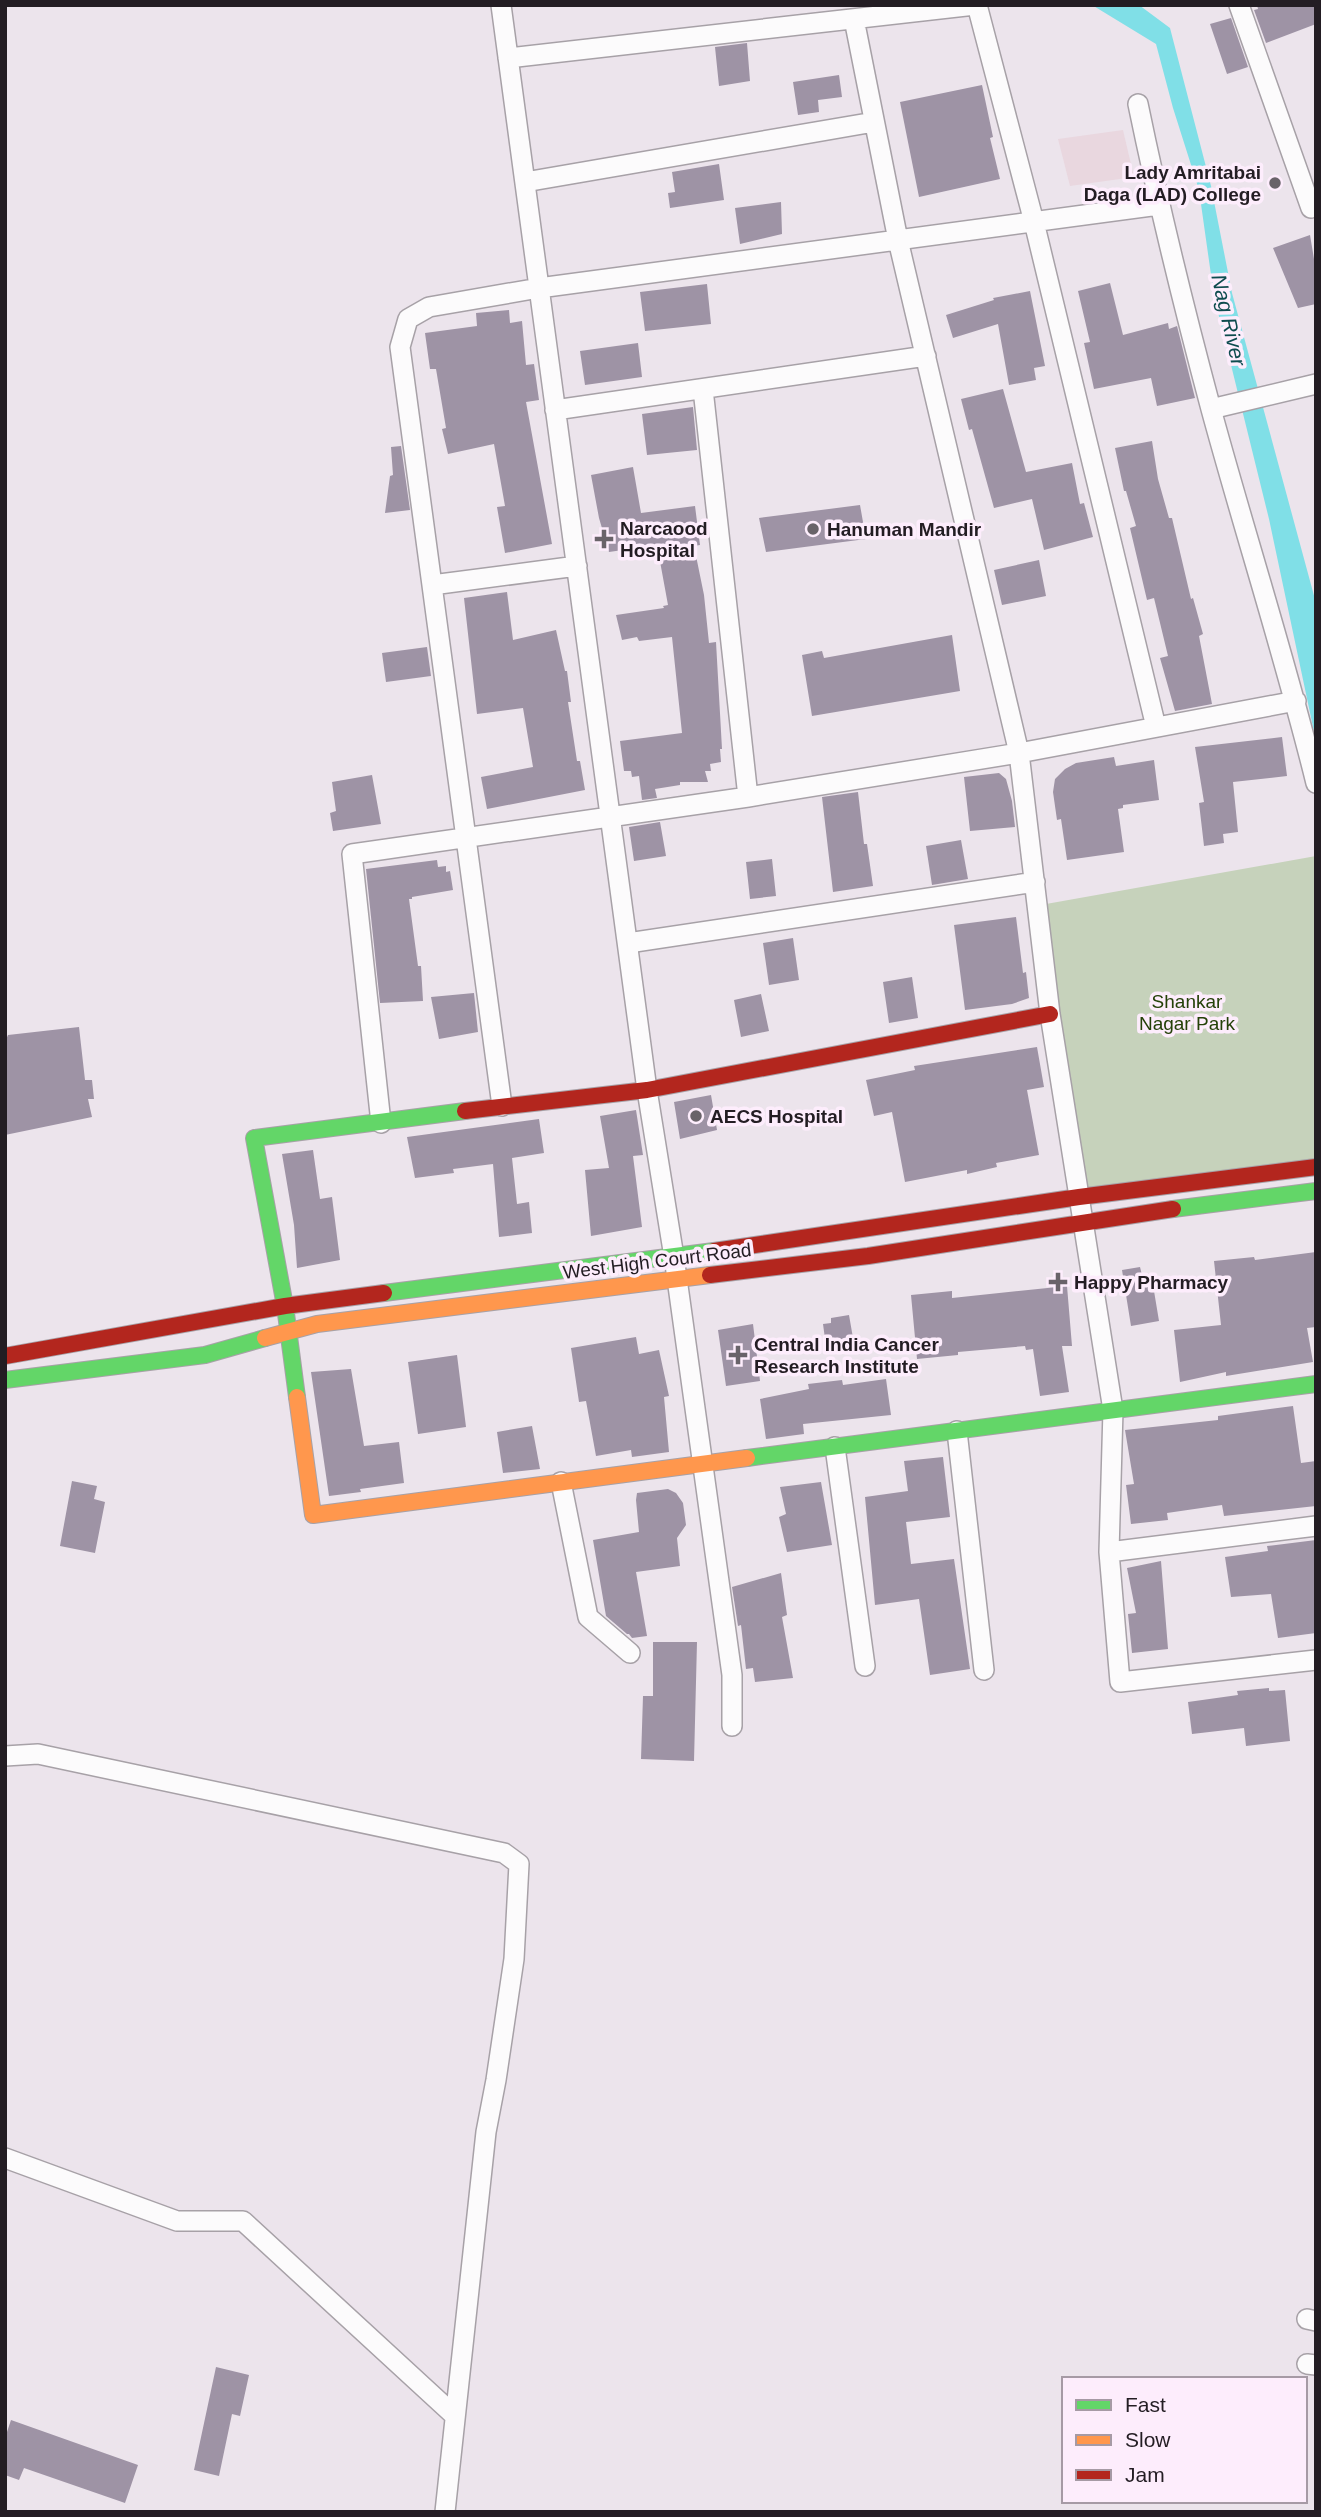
<svg xmlns="http://www.w3.org/2000/svg" width="1321" height="2517" font-family="Arial,sans-serif">
<rect width="100%" height="100%" fill="#ece4ec"/>
<path fill="#e9d7df" d="M1123,130L1134,177L1070,186L1058,139Z"/>
<path fill="#c6d2bb" d="M1316,856V1163L1082,1192L1055,1007L1046,904Z"/>
<path fill="#80dfe7" d="M1092,5H1139L1170,28L1211,186L1232,293L1316,603V741L1269,519L1214,296L1199,190L1173,108L1156,44Z"/>
<path fill="#9e93a5" d="M1257,5H1316V24L1266,43L1254,10L1258,9Z
M1231,18L1248,67L1227,74L1210,24Z
M747,43L750,81L719,86L715,47Z
M839,75L842,97L818,100L819,112L798,115L793,82Z
M982,85L993,137L990,138L1000,179L919,197L900,102Z
M719,164L724,200L670,208L668,193L675,192L672,172Z
M781,202L782,234L740,244L735,208Z
M1310,235L1316,271V304L1298,308L1273,248Z
M1110,283L1123,335L1168,323L1169,329L1177,326L1195,398L1157,406L1151,378L1094,389L1084,343L1090,342L1078,291Z
M707,284L711,324L645,331L640,292Z
M1030,291L1045,366L1034,368L1036,380L1009,385L998,324L953,338L946,315L994,300L993,298Z
M509,310L510,323L522,321L526,365L534,364L539,400L526,402L552,544L505,553L497,507L505,506L494,444L448,454L442,429L446,428L436,369H430L425,333L477,326L476,313Z
M638,343L642,377L585,385L580,351Z
M1003,389L1026,472L1072,463L1080,504L1084,503L1093,537L1044,550L1032,499L994,508L972,429L969,430L961,399Z
M693,407L697,450L647,455L642,414Z
M1152,441L1158,479L1169,518H1172L1191,599L1193,598L1203,634L1199,636L1212,704L1175,711L1160,658L1168,656L1154,598L1147,600L1130,528L1136,526L1126,491H1124L1115,448Z
M401,446L410,510L385,513L390,476L393,475L391,447Z
M633,467L641,513L695,506L700,545L694,546L704,595L709,643L716,642L722,749H720L721,762L710,764L711,771H705L708,782H680V785L655,789L657,798L642,800L639,776L632,777L631,771H624L620,741L682,733L672,637L639,641L637,637L622,640L616,615L664,608L663,606L668,605L657,545L609,552L599,518L591,475Z
M860,505L866,539L766,552L759,518Z
M1039,560L1046,596L1002,605L994,570Z
M507,592L513,640L556,630L565,671H567L571,702H568L577,761H580L585,790L487,809L481,777L533,767L523,708L477,714L464,598Z
M952,635L960,691L812,716L802,655L822,651L824,658Z
M427,647L431,676L386,682L382,653Z
M1282,737L1287,776L1233,782L1238,832L1223,834L1224,843L1204,846L1199,803L1204,802L1195,747Z
M1114,757L1116,766L1154,760L1159,800L1123,805V808L1118,809L1124,852L1067,860L1061,819L1057,820L1053,792L1055,779L1065,769L1076,763Z
M999,773L1006,779L1012,801L1015,827L970,831L964,777Z
M372,775L381,824L333,831L330,813L336,811L332,782Z
M858,792L864,844H867L873,886L833,892L822,797Z
M660,822L666,856L634,861L629,827Z
M961,840L968,879L932,885L926,846Z
M772,859L776,896L750,899L746,862Z
M437,860L438,867L446,866V872L450,871L453,890L412,897V899H409L418,966H421L423,1001L380,1003L366,869Z
M1016,917L1023,973L1026,972L1029,998L1012,1004L965,1010L954,925Z
M793,938L799,980L769,985L763,943Z
M912,977L918,1018L889,1023L883,982Z
M474,993L478,1032L439,1039L431,997Z
M761,994L769,1031L741,1037L734,1000Z
M79,1027L85,1080H92L94,1099H88L92,1117L5,1135V1042L8,1035Z
M1037,1047L1044,1087L1027,1090L1039,1155L996,1163L997,1167L967,1174V1170L905,1182L892,1112L874,1116L866,1080L915,1070L914,1066Z
M711,1095L717,1130L680,1139L674,1102Z
M636,1110L643,1155L633,1156L642,1227L591,1236L585,1170L609,1168L600,1116Z
M539,1119L544,1153L512,1158L517,1204L529,1202L532,1233L499,1237L493,1164L453,1169L454,1173L415,1178L407,1137Z
M313,1150L320,1199L332,1197L340,1260L297,1268L294,1225L282,1154Z
M1316,1252V1327L1307,1328L1313,1362L1226,1376V1372L1180,1382L1174,1330L1221,1325L1214,1261L1254,1257L1255,1260Z
M1140,1267L1142,1275L1151,1273L1159,1321L1131,1326L1122,1270Z
M1067,1286L1072,1346H1062L1069,1392L1040,1396L1033,1349L1026,1350L1025,1346L958,1352V1355L917,1359L911,1295L952,1291V1298Z
M849,1315L853,1338L826,1346L823,1324L831,1323V1318Z
M753,1324L760,1381L726,1386L718,1330Z
M636,1337L639,1354L659,1350L669,1396L664,1397L669,1452L632,1457L631,1450L596,1456L586,1401L579,1402L571,1348Z
M457,1355L466,1427L418,1434L408,1362Z
M351,1369L364,1446L399,1442L404,1483L360,1489L361,1492L329,1496L311,1372Z
M886,1379L891,1415L803,1424L804,1434L766,1439L760,1399L809,1389L808,1384L842,1380L843,1385Z
M1293,1406L1301,1463L1316,1461V1506L1224,1516L1222,1505L1167,1513L1168,1520L1131,1524L1126,1485L1134,1484L1125,1430L1218,1420V1416Z
M532,1426L540,1469L503,1473L497,1432Z
M943,1457L950,1517L906,1522L911,1564L954,1559L970,1669L930,1675L919,1599L875,1605L865,1497L908,1491L904,1461Z
M72,1481L97,1486L94,1499L105,1502L95,1553L60,1546Z
M821,1482L832,1545L787,1552L779,1517L786,1514L780,1487Z
M668,1489L676,1493L683,1503L686,1525L677,1538L680,1566L636,1572L647,1636L632,1638L629,1634H627L606,1616L593,1540L639,1532L636,1500L637,1493Z
M1316,1540V1633L1278,1638L1271,1594L1231,1597L1225,1557L1268,1551L1267,1546Z
M1161,1561L1168,1649L1132,1653L1128,1614L1136,1613L1127,1568Z
M781,1573L787,1615L782,1617L793,1678L755,1682L753,1668L746,1669L741,1625L738,1626L732,1587Z
M653,1642H697L694,1761L641,1759L643,1696H653Z
M1269,1688V1691L1285,1690L1290,1741L1246,1746L1244,1728L1192,1734L1188,1702L1238,1695L1237,1691Z
M216,2367L249,2375L240,2416L232,2414L219,2476L194,2470Z
M11,2420L138,2465L125,2503L24,2468L19,2480L5,2475V2438Z"/>
<g fill="none" stroke-linecap="round" stroke-linejoin="round">
<g stroke="#a7a1a7" stroke-width="22">
<path id="street" d="M501,5L647,1090L674,1257L732,1675V1726
M977,5L1034,222L1156,727
M1239,5L1311,208
M854,19L898,240L1019,753L1050,1014L1113,1410L1109,1552L1120,1682L1316,1660
M508,58L975,5
M1138,104C1159,206 1184,308 1211,409C1245,534 1285,657 1316,783
M525,182L874,122
M703,389L748,797
M1211,409L1316,384
M555,410L926,356
M432,585L577,566
M628,943L1035,882
M502,1106L400,347L408,319L429,307L539,288L1159,205
M381,1123L352,854L748,797L1019,753L1296,701
M957,1431L984,1670
M835,1447L865,1666
M561,1482L588,1617L630,1653
M1109,1552L1316,1526
M5,1756L38,1754L504,1853L519,1864L514,1959L496,2080L486,2132L445,2512
M5,2158L177,2221H243L455,2416
M1307,2319L1316,2321
M1307,2364L1316,2365"/>
</g>
<g stroke="#a7a1a7" stroke-width="18">
<path id="fast" d="M1173,1209L1316,1191
M384,1293L714,1251
M5,1380L205,1355L265,1338
M297,1397L285,1306L254,1138L465,1111
M747,1458L1316,1384"/>
</g>
<g stroke="#a7a1a7" stroke-width="18">
<path id="slow" d="M265,1338L317,1324L710,1275
M297,1397L313,1515L747,1458"/>
</g>
<g stroke="#a7a1a7" stroke-width="18">
<path id="jam" d="M465,1111L647,1090L1050,1014
M714,1251L1079,1197L1316,1167
M710,1275L868,1256L1173,1209
M5,1356L285,1306L384,1293"/>
</g>
<use href="#street" stroke="#fcfbfc" stroke-width="19"/>
<use href="#fast" stroke="#63d668" stroke-width="16"/>
<use href="#slow" stroke="#ff974d" stroke-width="16"/>
<use href="#jam" stroke="#b3261e" stroke-width="16"/>
</g>
<g fill="#696369" stroke="#fdedfc" stroke-width="2.5">
<circle cx="1275" cy="183" r="7"/>
<circle cx="813" cy="529" r="7"/>
<path d="M600.5 528.5h7v7h7v7h-7v7h-7v-7h-7v-7h7z"/>
<circle cx="696" cy="1116" r="7"/>
<path d="M1054.5 1271.5h7v7h7v7h-7v7h-7v-7h-7v-7h7z"/>
<path d="M734.5 1344.5h7v7h7v7h-7v7h-7v-7h-7v-7h7z"/>
</g>
<g text-anchor="middle" dominant-baseline="central" stroke-width="7" stroke-linejoin="round" paint-order="stroke">
<g font-size="19" font-weight="bold" fill="#231d23" stroke="#fdedfc" text-anchor="start">
<text x="1261" y="172" text-anchor="end">Lady Amritabai<tspan x="1261" dy="22">Daga (LAD) College</tspan></text>
<text x="620" y="528">Narcaood<tspan x="620" dy="22">Hospital</tspan></text>
<text x="827" y="529">Hanuman Mandir</text>
<text x="710" y="1116">AECS Hospital</text>
<text x="1074" y="1282">Happy Pharmacy</text>
<text x="754" y="1344">Central India Cancer<tspan x="754" dy="22">Research Institute</tspan></text>
</g>
<g font-size="19" fill="#244108" stroke="#fdedfc">
<text x="1187" y="1001">Shankar<tspan x="1187" dy="22">Nagar Park</tspan></text>
</g>
<g font-size="19" fill="#231d23" stroke="#fdedfc">
<text transform="translate(657 1261) rotate(-7)">West High Court Road</text>
</g>
<g font-size="21" font-style="italic" fill="#0e4c4f" stroke="#fdedfc">
<text transform="translate(1229 320) rotate(77)">Nag River</text>
</g>
</g>
<rect width="1321" height="2517" fill="none" stroke="#231d23" stroke-width="14"/>
<rect x="1062" y="2377" width="245" height="126" fill="#fdedfc" stroke="#a69aa5" stroke-width="2"/>
<rect x="1076" y="2400" width="35" height="10" fill="#63d668" stroke="#a69aa5" stroke-width="2"/>
<text x="1125" y="2412" font-size="21" fill="#231d23">Fast</text>
<rect x="1076" y="2435" width="35" height="10" fill="#ff974d" stroke="#a69aa5" stroke-width="2"/>
<text x="1125" y="2447" font-size="21" fill="#231d23">Slow</text>
<rect x="1076" y="2470" width="35" height="10" fill="#b3261e" stroke="#a69aa5" stroke-width="2"/>
<text x="1125" y="2482" font-size="21" fill="#231d23">Jam</text>
</svg>
